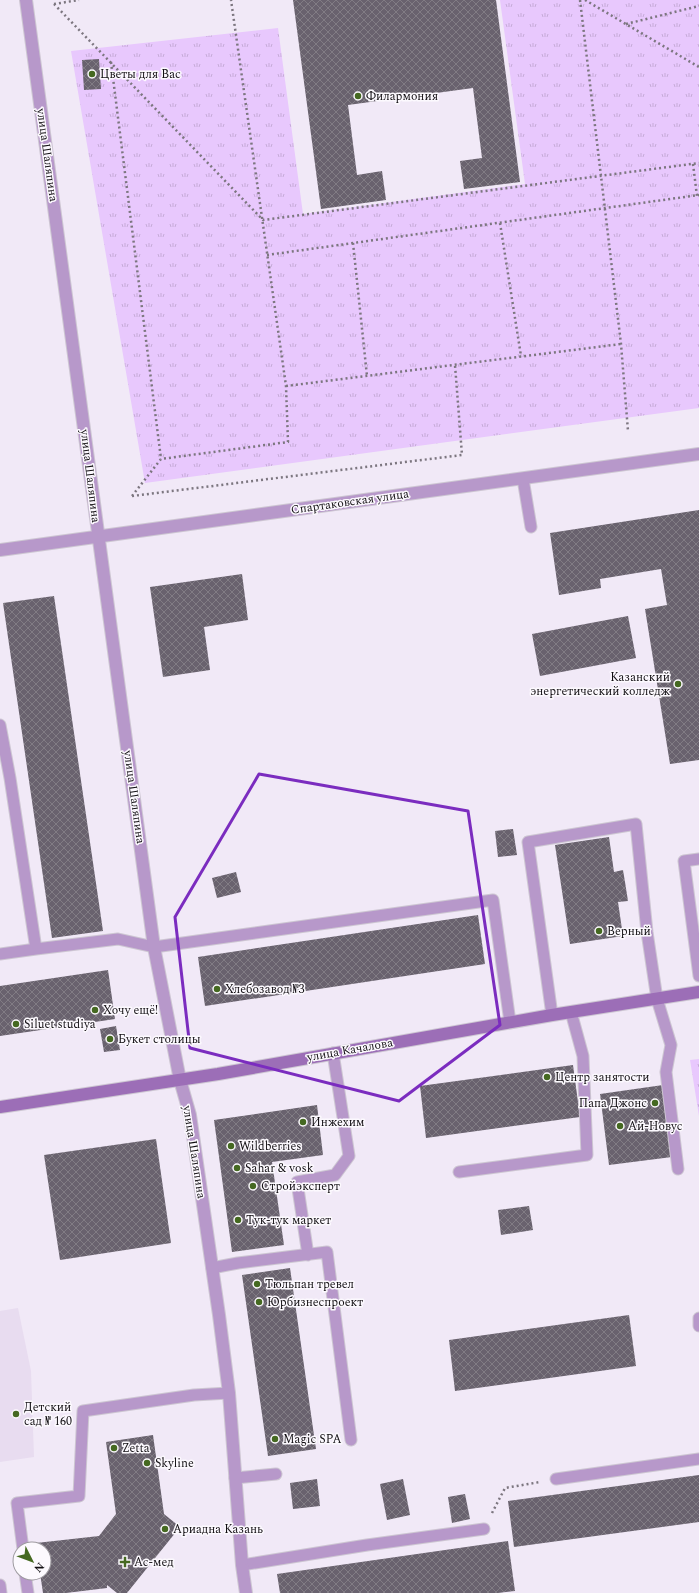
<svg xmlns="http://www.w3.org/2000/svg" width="699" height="1593" font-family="Spectral,serif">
<defs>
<pattern id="grass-tufts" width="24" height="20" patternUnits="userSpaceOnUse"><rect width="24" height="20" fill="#e8c8fd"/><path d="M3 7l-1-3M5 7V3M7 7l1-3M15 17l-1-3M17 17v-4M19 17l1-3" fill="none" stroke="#c6abd8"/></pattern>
<pattern id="building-cross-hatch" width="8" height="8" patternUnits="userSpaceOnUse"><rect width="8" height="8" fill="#69626e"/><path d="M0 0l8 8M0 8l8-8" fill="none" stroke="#817c84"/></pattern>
</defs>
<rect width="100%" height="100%" fill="#f1e9f7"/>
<path fill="#e8dcf0" d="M18,1308L31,1371L34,1457L0,1462V1311Z"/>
<path fill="url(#grass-tufts)" d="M500,0H699V408L145,483L71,51L278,28L303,214L525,184Z
M699,1059V1116L690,1060Z"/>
<path fill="url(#building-cross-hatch)" d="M293,0H496L520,182L464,189L460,161L482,158L473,88L348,105L357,175L382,171L386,200L321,209Z
M99,59L101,89L84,90L82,60Z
M699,510V760L670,764L645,609L667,605L661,569L600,579L601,588L559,595L550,533Z
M242,574L248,620L204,627L210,670L163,677L150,587Z
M54,596L103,931L52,938L3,603Z
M628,616L636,658L540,676L532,634Z
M513,829L517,855L498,857L495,831Z
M609,837L614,872L623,870L625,882L628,901L618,902L623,936L570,944L555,845Z
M236,872L241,892L217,898L212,878Z
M478,915L485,964L205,1006L198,957Z
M108,970L115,1019L0,1036V986Z
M116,1026L120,1050L104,1052L100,1029Z
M573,1065L580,1117L426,1138L420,1086Z
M663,1085L672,1157L609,1165L600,1094Z
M317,1105L323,1155L272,1162L284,1245L232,1252L214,1120Z
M156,1139L171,1243L60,1260L44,1155Z
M529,1206L533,1230L501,1235L498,1210Z
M290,1268L316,1449L268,1456L242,1275Z
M629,1315L636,1366L455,1391L449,1340Z
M153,1435L164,1514L180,1527L127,1593H117L107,1585V1588L66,1593H43L40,1573H44V1549H37L36,1543L99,1536L116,1514L106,1442Z
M699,1475V1522L514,1547L508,1501Z
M317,1479L320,1506L293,1509L290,1483Z
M403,1479L410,1515L387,1520L380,1484Z
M465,1494L470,1519L452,1523L448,1497Z
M508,1541L515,1591L498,1593H280L277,1574Z"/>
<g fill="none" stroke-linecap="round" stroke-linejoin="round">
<g stroke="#cdc6d2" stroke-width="13">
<path id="lane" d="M523,479L531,527
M0,725L10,778L36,949L118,939L154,947L493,900L510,1022
M699,859L684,861L699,976
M0,954L36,949
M552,1015L528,842L636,824L647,932L657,999L671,1045L666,1072L678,1169
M459,1172L587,1155L583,1056L571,1012
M308,1255L297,1182L335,1175L349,1156L333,1053
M212,1268L238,1263L327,1252L351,1440
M699,1318V1326
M235,1478L276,1474
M556,1479L699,1459
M23,1549L17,1503L79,1496L83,1411L194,1395L229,1393
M242,1565L367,1545L484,1529
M25,1573L28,1593
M0,1585L1,1593"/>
</g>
<g stroke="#cdc6d2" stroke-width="14">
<path id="street" d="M26,0L154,947L180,1080L190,1115L219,1315L229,1393L242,1565L246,1593
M0,550L699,454"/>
</g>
<g stroke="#cdc6d2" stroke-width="14">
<path id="secondary" d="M0,1107L218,1074L552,1015L699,992"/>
</g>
<path stroke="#7c767f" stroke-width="2.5" stroke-dasharray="2 3" stroke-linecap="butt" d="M580,0L621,344L628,431
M585,0L699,67
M54,4L263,220L699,163
M54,4L79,0
M626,24L699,6
M111,62L161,459
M693,164L697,196
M500,223L521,356
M353,243L367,376
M267,255L699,195
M286,386L621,344
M132,496L161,459L288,442L286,386L231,0
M132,496L462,455L455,365
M492,1513L505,1488L540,1482"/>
<use href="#lane" stroke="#b798ca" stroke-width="11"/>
<use href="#street" stroke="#b798ca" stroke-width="12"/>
<use href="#secondary" stroke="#9c6eb7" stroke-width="12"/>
</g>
<path fill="none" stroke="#7b2cbf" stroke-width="3" stroke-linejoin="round" d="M259,774L468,811L500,1025L399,1101L190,1048L175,917Z"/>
<g fill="#456921" stroke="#fcf9fe" stroke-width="1.5">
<circle cx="92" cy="74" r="4"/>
<circle cx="358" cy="96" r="4"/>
<circle cx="678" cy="684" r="4"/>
<circle cx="599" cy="931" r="4"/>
<circle cx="217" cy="989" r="4"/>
<circle cx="95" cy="1010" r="4"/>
<circle cx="16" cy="1024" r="4"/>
<circle cx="110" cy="1039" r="4"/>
<circle cx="547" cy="1077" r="4"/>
<circle cx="655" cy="1103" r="4"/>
<circle cx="303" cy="1122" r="4"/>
<circle cx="620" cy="1126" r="4"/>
<circle cx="231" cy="1146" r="4"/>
<circle cx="237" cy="1168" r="4"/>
<circle cx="253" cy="1186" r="4"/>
<circle cx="238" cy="1220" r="4"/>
<circle cx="257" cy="1284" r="4"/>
<circle cx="259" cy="1302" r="4"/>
<circle cx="16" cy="1414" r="4"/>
<circle cx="275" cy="1439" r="4"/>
<circle cx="114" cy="1448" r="4"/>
<circle cx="147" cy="1463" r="4"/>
<circle cx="165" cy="1529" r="4"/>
<path d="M123 1556h4v4h4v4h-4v4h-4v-4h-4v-4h4z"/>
</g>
<g text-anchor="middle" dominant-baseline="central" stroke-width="3" stroke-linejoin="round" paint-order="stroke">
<g font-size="12" fill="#110e12" stroke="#fcf9fe" text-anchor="start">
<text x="100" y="74">Цветы для Вас</text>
<text x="366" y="96">Филармония</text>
<text x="670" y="677" text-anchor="end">Казанский<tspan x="670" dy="14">энергетический колледж</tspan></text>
<text x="607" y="931">Верный</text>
<text x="225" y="989">Хлебозавод №3</text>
<text x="103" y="1010">Хочу ещё!</text>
<text x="24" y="1024">Siluet studiya</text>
<text x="118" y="1039">Букет столицы</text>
<text x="555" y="1077">Центр занятости</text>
<text x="647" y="1103" text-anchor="end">Папа Джонс</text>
<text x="311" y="1122">Инжехим</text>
<text x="628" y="1126">Ай-Новус</text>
<text x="239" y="1146">Wildberries</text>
<text x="245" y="1168">Sahar &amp; vosk</text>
<text x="261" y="1186">Стройэксперт</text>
<text x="246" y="1220">Тук-тук маркет</text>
<text x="265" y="1284">Тюльпан тревел</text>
<text x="267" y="1302">Юрбизнеспроект</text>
<text x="24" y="1407">Детский<tspan x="24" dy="14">сад № 160</tspan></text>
<text x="283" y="1439">Magic SPA</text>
<text x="122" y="1448">Zetta</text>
<text x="155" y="1463">Skyline</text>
<text x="173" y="1529">Ариадна Казань</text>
<text x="134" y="1562">Ас-мед</text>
</g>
<g font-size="12" fill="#110e12" stroke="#fcf9fe">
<text transform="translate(47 155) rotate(82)">улица Шаляпина</text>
<text transform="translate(90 476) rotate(83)">улица Шаляпина</text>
<text transform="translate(350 502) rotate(-8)">Спартаковская улица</text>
<text transform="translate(134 797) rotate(82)">улица Шаляпина</text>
<text transform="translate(350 1050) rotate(-10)">улица Качалова</text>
<text transform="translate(194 1152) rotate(81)">улица Шаляпина</text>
</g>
</g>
<g transform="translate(32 1561) rotate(132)"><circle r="19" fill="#fcf9fe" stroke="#9e9ba0"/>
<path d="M0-3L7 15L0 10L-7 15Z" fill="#456921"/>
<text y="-6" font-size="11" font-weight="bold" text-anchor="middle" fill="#110e12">N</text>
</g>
</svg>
